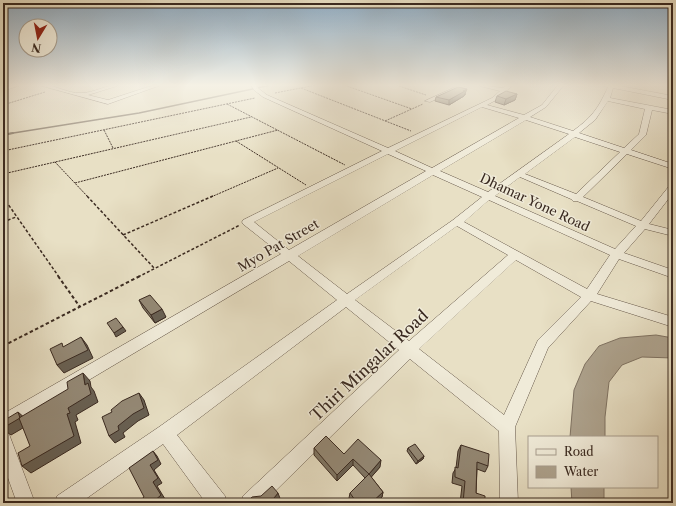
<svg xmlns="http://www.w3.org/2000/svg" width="676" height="506" font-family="'Libre Caslon Text',serif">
<rect width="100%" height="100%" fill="#e8e0c5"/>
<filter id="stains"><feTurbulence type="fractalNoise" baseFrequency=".005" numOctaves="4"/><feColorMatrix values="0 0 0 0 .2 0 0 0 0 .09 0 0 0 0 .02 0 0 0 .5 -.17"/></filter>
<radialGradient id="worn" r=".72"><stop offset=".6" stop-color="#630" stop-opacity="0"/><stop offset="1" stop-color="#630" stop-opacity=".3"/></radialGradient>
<path fill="#ada28d" stroke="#7f7262" d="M656,335L673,338V358L642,357L622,365L609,382L605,417V437H570L574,390L585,364L599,346L620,338Z
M571,487H604V503H572Z"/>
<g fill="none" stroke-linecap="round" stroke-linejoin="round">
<path stroke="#7f7262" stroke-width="1.5" d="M7,134L139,113L271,85"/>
<path stroke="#7f7262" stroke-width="2" d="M3,135L13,133"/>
<g stroke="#66584a" stroke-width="1">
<path id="minor" d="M13,85H21L3,91V87Z
M39,85C53,83 67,94 81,93C94,93 105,85 118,85L117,86L88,95L108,100L154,85H161L108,104Z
M251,85H257L258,88L267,95L388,148L492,98L500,91L480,86L479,85L503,88L507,85H513L496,100L487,105L524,115L542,105L558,85H564L546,107L530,117L573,131C592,117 598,109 608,87L603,86L602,85H615L673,96V100L613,88L610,98L673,110V114L652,110L646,135L631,150L673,164V169L627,154L583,197L641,221L670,185L673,184V193L649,224L673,230V236L645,229L624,253L673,270V278L619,259L597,294L673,317V327L591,301L548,348L515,427L518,503H500L499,431L410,359L263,503H241L243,496L399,350L346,307L177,435L225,496L227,503H206L163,444L80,503H55L57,496L159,427L337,300L289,261L3,431V414L281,254L243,224L242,222L243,220L382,151L263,97L254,90ZM608,101L645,109L639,134L624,148L579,133L595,120ZM482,107L519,118L432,168L395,151ZM526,120L569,134L488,192L440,171ZM575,137L620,152L576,194L525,174ZM388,154L426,171L289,250L254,222ZM433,175L482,197L453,220L347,294L298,256ZM520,177L571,199L573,201H577L636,226L615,249L495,196ZM489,200L610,255L587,289L464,222ZM457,226L508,255L409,341L355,300ZM516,260L581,297L538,340L504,415L419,349Z
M460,85H467L430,102L425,101Z
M3,432L9,434L35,503H17L3,464Z"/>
</g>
<path stroke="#3a2a21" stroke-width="1" stroke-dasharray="2 1" stroke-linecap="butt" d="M344,85L412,109
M396,85L426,95
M301,88L411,131
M275,93L316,85
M227,104L345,165
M3,105L45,92
M385,121L423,104
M104,130L113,148
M236,141L306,185
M3,151L255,98
M55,162L88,197
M3,174L251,117
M75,183L278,130
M211,197L278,168"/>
<path stroke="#3a2a21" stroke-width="1.5" stroke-dasharray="3 2" stroke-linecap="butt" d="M87,196L155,269
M3,197L59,277
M3,222L16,217
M123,235L213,196
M138,277L240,225"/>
<path stroke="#3a2a21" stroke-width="2" stroke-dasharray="3.5 2.5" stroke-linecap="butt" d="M58,276L80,307
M3,346L140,276"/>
<use href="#minor" fill="#f0ebd9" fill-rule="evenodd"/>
</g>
<path fill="#7f7665" stroke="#3a2a21" d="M465,94L464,96L449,105L435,101L436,97L466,94Z
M517,94L515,100L504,105L495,102L497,96Z
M139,300L166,317L155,323L143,308Z
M461,445L488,466L485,472L477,469L476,493L485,503H460L462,486L452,483L453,473L456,468L458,451Z
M314,448L344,454L380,467L371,477L383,492L382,497L376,503H353L349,498L350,493L365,478L353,465L337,481L314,455Z
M408,448L424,456L423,459L416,464L407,451Z"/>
<path fill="#686053" stroke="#3a2a21" d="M467,89L464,96L449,105V100L463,91Z
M517,94L515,100L504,105L506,99Z
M162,309L166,317L155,323L151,315Z
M123,327L126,331L116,337L114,333Z
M81,337L87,345L93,358L64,373L57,365Z
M83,373L90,381L91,387L94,391L98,402L76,415L78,420L75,422L81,443L31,473L22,466L67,414L68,408L85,385Z
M139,393L144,400L149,415L138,421L123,433L125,437L115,443L109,436L118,426Z
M18,412L26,419L28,425L11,435L3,429V428Z
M153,451L157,456L161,464L154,470L162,483L157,486L165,499L161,503H152L153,482L150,465Z
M424,456L423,459L416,464L418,461Z
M353,459V465L337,481V475Z
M381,460L380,467L368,481L369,474Z
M383,492L382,497L376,503H371Z
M278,493L281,501L279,503H270Z"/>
<path fill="#948976" stroke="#3a2a21" d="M458,87L467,89L463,91H465L449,100L436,97Z
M506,91L517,94L506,99L497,96Z
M150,295L162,309L151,315L139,300Z
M116,318L123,327L114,333L107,323Z
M81,337L88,350L57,365L50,349L62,343L63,347Z
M83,373L85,385L88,383L91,394L68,408L70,413L67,414L74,436L22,466L18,453L30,446L19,418L68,389L67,382Z
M139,393L144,408L133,414L118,426L119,430L109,436L102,417L112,412L111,410L122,401Z
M18,412L20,418L3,428V421Z
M326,436L344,454L358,439L381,460L369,474L353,459L337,475L314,448Z
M415,444L424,456L418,461L408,448Z
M461,445L489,454L488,466L477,462L476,493L485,496V503H463L465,481L455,477V467L458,468Z
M153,451L158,460L150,465L158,478L153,482L161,495L152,503H137L144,497L129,468Z
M369,474L383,492L371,503H357L350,493Z
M272,486L278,493L270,503H246L252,497L261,496Z"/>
<linearGradient id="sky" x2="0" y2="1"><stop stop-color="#90adc4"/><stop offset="0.55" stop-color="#f5f1e5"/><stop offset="1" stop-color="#f5f1e5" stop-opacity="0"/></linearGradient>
<rect width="676" height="155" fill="url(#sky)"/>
<g text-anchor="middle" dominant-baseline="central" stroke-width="3" stroke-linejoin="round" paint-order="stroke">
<g font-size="13" fill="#3a2a21" stroke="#f0ebd9">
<text transform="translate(535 202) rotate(25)">Dhamar Yone Road</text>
<text transform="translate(278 245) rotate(-30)">Myo Pat Street</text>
</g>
<g font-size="16" fill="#3a2a21" stroke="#f0ebd9">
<text transform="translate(369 365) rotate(-43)">Thiri Mingalar Road</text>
</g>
</g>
<rect width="676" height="506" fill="none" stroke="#e8e0c5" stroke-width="16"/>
<rect x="4" y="4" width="668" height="498" fill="none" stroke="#3a2a21" stroke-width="2"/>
<rect x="8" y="8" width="660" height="490" fill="none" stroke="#3a2a21"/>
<rect x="528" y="436" width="130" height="52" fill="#f0ebd9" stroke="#a79e8f"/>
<rect x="536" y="449" width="20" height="6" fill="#f0ebd9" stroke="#a79e8f"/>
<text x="564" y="456" font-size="12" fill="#3a2a21">Road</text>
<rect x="536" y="466" width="20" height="12" fill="#ada28d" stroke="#a79e8f"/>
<text x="564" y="476" font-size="12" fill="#3a2a21">Water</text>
<g transform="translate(38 38) rotate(190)"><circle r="19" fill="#f0ebd9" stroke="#a79e8f"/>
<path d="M0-3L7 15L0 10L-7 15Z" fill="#8f2418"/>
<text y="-6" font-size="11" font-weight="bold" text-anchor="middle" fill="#3a2a21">N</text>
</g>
<rect width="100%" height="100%" filter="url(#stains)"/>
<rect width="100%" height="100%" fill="url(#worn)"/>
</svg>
